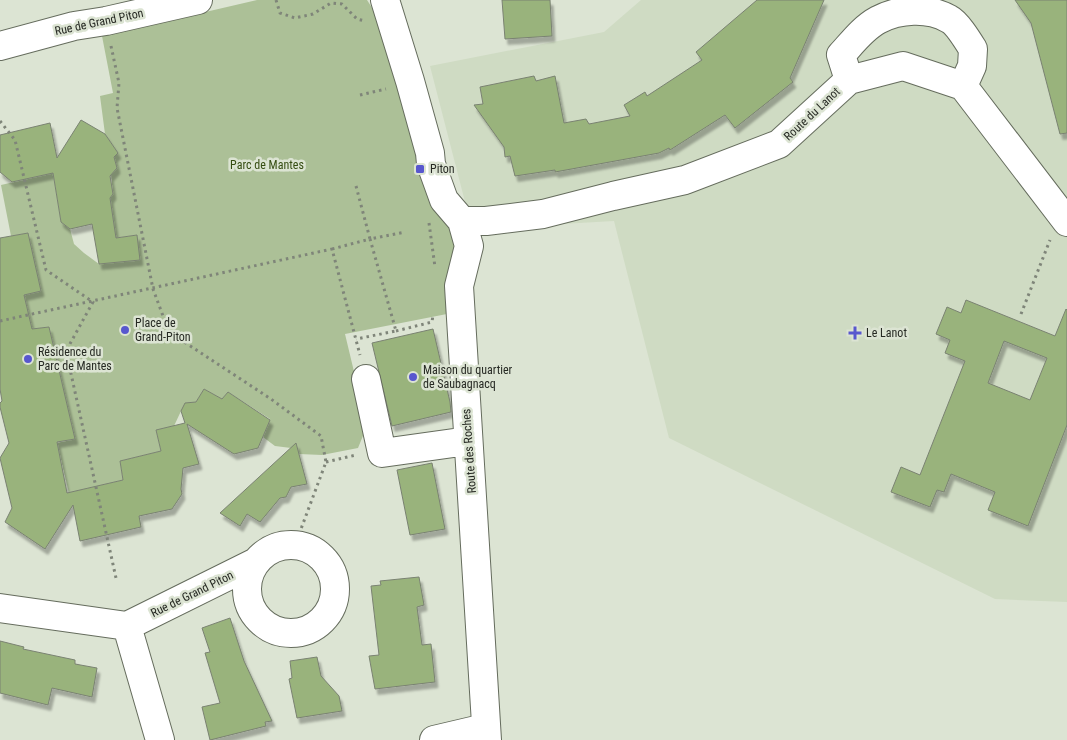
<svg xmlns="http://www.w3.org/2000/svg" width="1067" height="740" font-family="'Roboto Condensed',sans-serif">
<defs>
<filter id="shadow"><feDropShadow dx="3" dy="5.5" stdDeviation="1" flood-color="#0004"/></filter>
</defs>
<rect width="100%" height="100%" fill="#dce4d3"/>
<path fill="#cfdbc3" d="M641,0H1067V602L995,599L669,438L614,221L472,229L430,66L604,32Z"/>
<path fill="#acc097" d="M257,0H367L376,14L459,234L452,313L345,334L367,426L358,448L322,455L299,454L291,448L275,446L263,437L270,419L228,392L222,399L204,389L196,402L181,411L174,426L156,430L161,451L120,461L123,480L69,493L57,443L75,439L49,327L32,329L24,295L41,291L28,233L11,236L1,185L53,173L61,222L70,229L74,244L84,253L99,264L139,260L137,235L116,238L110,198L113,194L111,174L117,168L114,157L118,153L105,134L100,96L113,93L102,36Z"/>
<path fill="#99b37b" stroke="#7a8272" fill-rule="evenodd" filter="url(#shadow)" d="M502,0H550L552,36L505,39Z
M757,0H824L790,78L793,82L735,128L725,115L670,150L669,148L659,153L555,172V170L515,176L510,156L505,157L504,147L474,105L483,104L480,87L534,76L536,81L555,76L564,123L586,119L589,124L630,116L624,105L645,92L647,96L702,60L696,52Z
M1015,0H1067V133L1060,134L1031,23Z
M81,120L105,134L118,153L114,157L117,168L110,176L113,194L110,198L116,238L137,235L140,260L99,264L92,224L70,229L61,222L53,173L12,182L0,172V135L50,123L57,158Z
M28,233L41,291L24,295L32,329L49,327L75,439L57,442L67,493L123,480L120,461L161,451L156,430L185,423L181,411L185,403L196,402L204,389L222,399L228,392L270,420L258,448L234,454L187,424L199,464L183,468L181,489L182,494L172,509L139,516L141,527L80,541L73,505L45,549L5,522L12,508L0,458L9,443L0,407V403L2,401L0,389V238Z
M966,300L1055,336L1066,309L1067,310V425L1028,526L988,510L995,492L951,474L944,492L937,490L930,507L891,492L901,467L920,475L965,361L945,353L950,340L936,334L947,307L961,313ZM1004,341L1047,358L1030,400L988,383Z
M433,329L450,402L451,412L392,426L372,343Z
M296,443L307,484L291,487L286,497L280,498L260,522L247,514L240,526L220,513Z
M432,463L445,529L410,535L397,470Z
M419,577L424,605L417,607L422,645L431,644L435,682L375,689L369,656L379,655L371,586L381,585L380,581Z
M230,618L244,661L272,721L265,722L266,726L210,740L202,707L220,703L205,653L210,652L202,628Z
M0,641L24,647L23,649L75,660V664L97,668L92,697L52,688L48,705L0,693Z
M317,657L321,676L339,696L342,711L297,718L289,679L292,678L290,661Z"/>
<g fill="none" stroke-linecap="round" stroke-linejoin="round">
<g stroke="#656c5d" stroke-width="30">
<path id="minor" d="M385,0L410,81L430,153L431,164L444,200L462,221L469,246L459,286L487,740
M0,46L74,26L106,21L198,0
M849,80L841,55C852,43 863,28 878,20C899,9 928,7 949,19C957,23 968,41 973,49L972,66L963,86
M462,221H486L543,214L613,196L685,180L779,144L849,80L903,66L963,86L1067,222
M366,379L382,453L468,441
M247 589a44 44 0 1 1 88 0a44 44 0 1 1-88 0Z
M0,608L127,626L160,740
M127,626L256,562
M434,740L485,728"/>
</g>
<path stroke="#7f8579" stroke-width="3" stroke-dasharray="2.5 4" stroke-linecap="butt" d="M276,0L280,13L295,18L313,14L331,3L342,4L357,19L365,21
M111,46L119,83L117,108L153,289L169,332L271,399L321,436L326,462L295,545
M360,95L386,89
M0,121L15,140L46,270L93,302L66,351L116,578
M356,186L370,239L405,232
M429,223L435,267
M332,249L370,239L396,331L356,339
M1021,314L1050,240
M0,321L332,249L360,355
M396,331L432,322L433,315
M326,462L356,455"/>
<use href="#minor" stroke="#fff" stroke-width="28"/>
</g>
<g fill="#5857ce" stroke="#dce4d3" stroke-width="2">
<rect x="415" y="164" width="10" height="10" rx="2.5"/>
<circle cx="125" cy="330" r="5"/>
<path d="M852.5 325.5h5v5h5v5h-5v5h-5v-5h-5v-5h5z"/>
<circle cx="28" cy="359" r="5"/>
<circle cx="413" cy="377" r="5"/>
</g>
<g text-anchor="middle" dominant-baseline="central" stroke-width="5" stroke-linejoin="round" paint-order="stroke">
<g font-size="12" fill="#262923" stroke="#dce4d3">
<text transform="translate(99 22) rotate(-12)">Rue de Grand Piton</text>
<text transform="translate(812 114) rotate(-43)">Route du Lanot</text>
<text transform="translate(469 451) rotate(-94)">Route des Roches</text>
<text transform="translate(192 594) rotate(-26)">Rue de Grand Piton</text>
</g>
<g font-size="12" fill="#354d11" stroke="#dce4d3">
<text x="267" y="165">Parc de Mantes</text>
</g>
<g font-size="12" fill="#262923" stroke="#dce4d3" text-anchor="start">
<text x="430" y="169">Piton</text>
<text x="135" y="323">Place de<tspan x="135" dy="14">Grand-Piton</tspan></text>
<text x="866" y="333">Le Lanot</text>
<text x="38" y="352">Résidence du<tspan x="38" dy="14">Parc de Mantes</tspan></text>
<text x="423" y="370">Maison du quartier<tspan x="423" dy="14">de Saubagnacq</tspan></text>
</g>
</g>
</svg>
